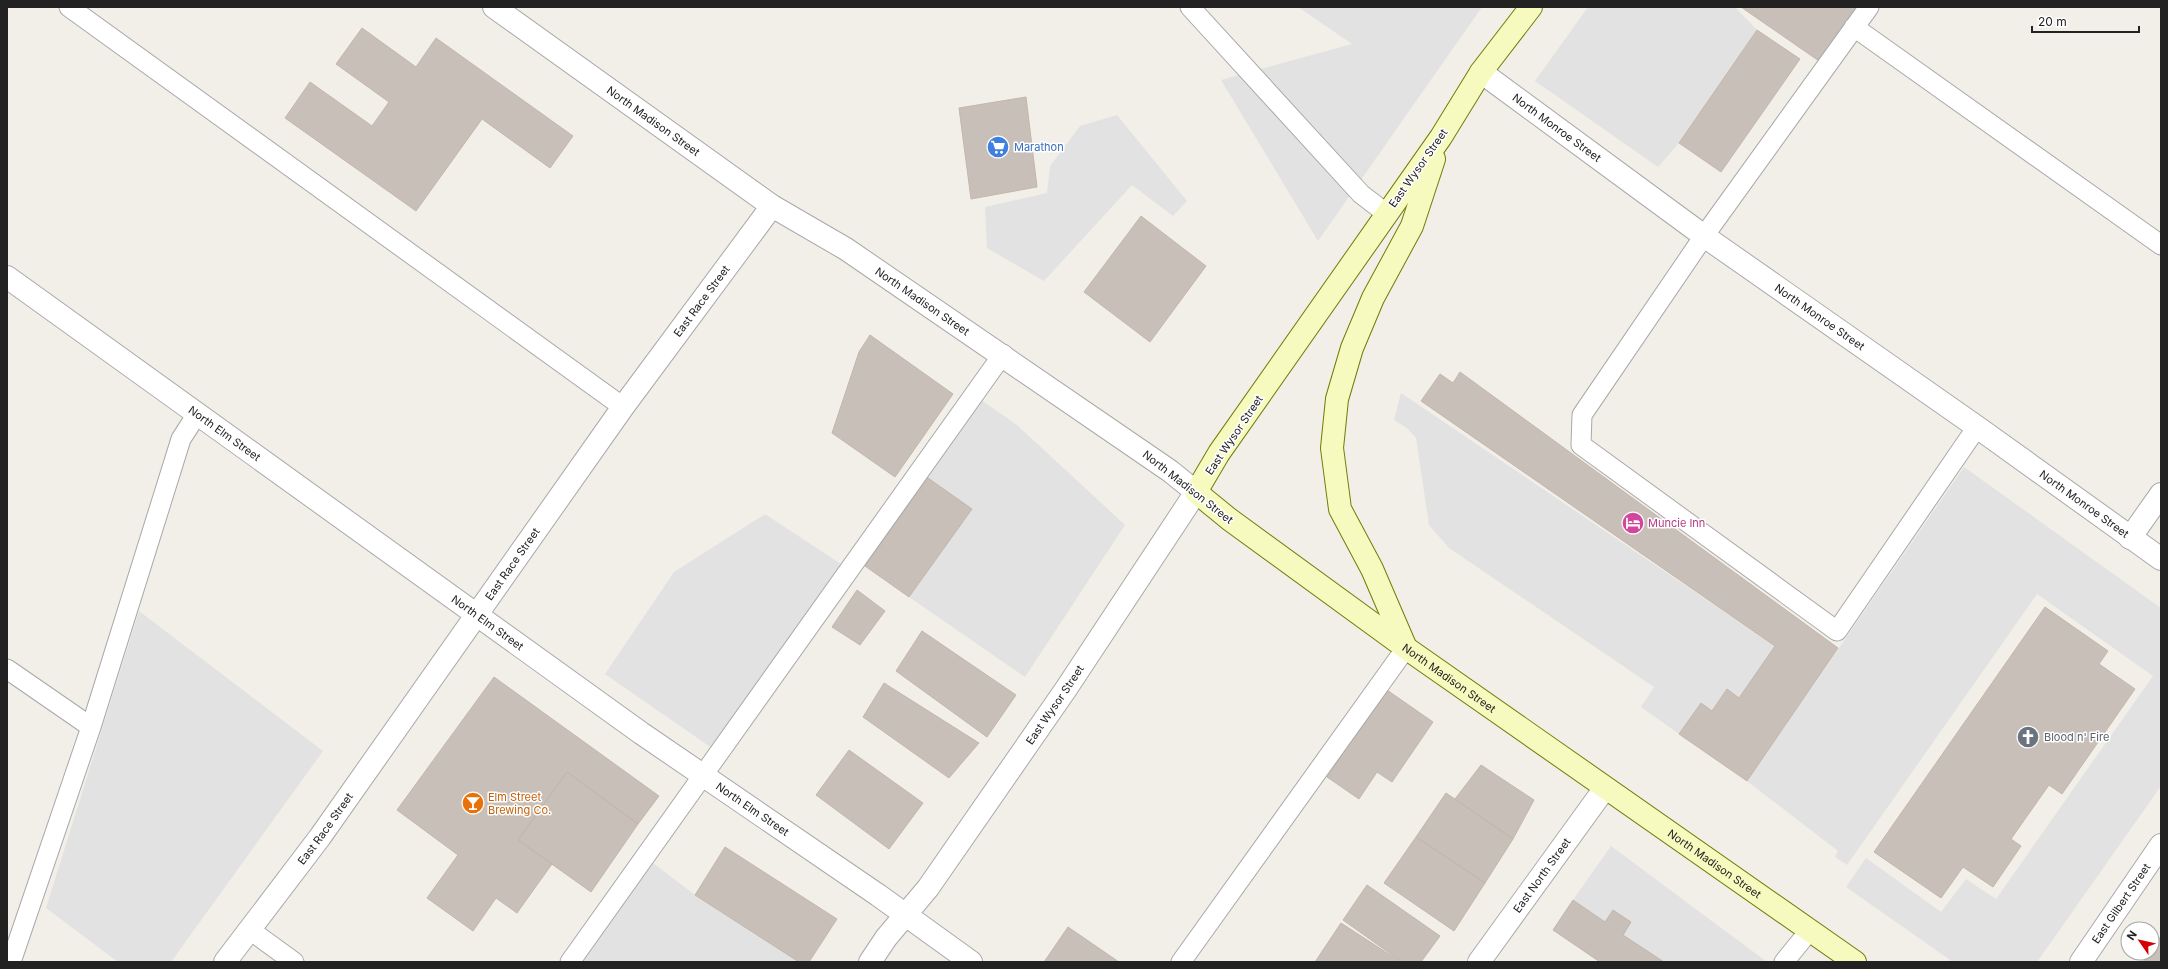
<svg xmlns="http://www.w3.org/2000/svg" width="2168" height="969" font-family="Inter,sans-serif">
<rect width="100%" height="100%" fill="#f2efe9"/>
<path fill="#e2e2e2" d="M1298,7H1482L1318,241L1221,80L1352,44Z
M1588,7H1735L1757,30L1679,143L1658,167L1535,81Z
M1117,115L1187,201L1173,216L1132,185L1044,281L987,248L985,207L1047,193L1050,166L1080,126Z
M1401,393L1775,646L1739,698L1727,689L1712,711L1701,703L1679,734L1641,707L1654,687L1449,548L1429,525L1416,438L1407,428L1394,420Z
M974,395L1017,425L1125,525L1025,677L909,597L972,509L919,472Z
M1964,467L2161,608V786L2037,962H1953L1846,887L1866,858L1941,912L1966,879L1996,899L2153,676L2037,594L1847,865L1835,857L1838,851L1747,781Z
M765,514L850,570L719,753L605,674L674,572Z
M139,611L323,751L171,962H118L46,908Z
M1611,846L1767,962H1664L1623,935L1631,922H1605L1573,900Z
M645,857L695,895L799,962H570Z"/>
<path fill="#c7bfb8" stroke="#c4b6ab" d="M1741,7H1857L1819,61Z
M362,28L416,67L436,38L573,136L550,168L482,119L416,211L285,118L310,82L372,126L389,102L336,64Z
M1757,30L1800,59L1721,172L1679,143Z
M1026,97L1037,187L971,199L959,108Z
M1141,216L1206,266L1150,342L1084,292Z
M870,335L953,394L895,477L832,433L859,352Z
M1460,372L1838,648L1747,781L1679,734L1701,703L1712,711L1727,689L1739,698L1775,646L1421,401L1440,374L1453,383Z
M928,478L972,509L909,597L865,566Z
M857,590L885,611L860,645L832,627Z
M2045,607L2108,651L2099,664L2135,689L2062,794L2049,785L2011,839L2021,846L1993,887L1963,867L1941,898L1874,852Z
M922,631L1016,695L987,737L896,671Z
M494,677L659,796L638,824L567,772L518,840L552,864L517,913L496,898L473,931L427,898L458,855L397,810Z
M884,683L979,743L949,778L863,717Z
M1387,690L1433,722L1392,782L1377,772L1359,799L1327,777Z
M849,750L923,803L889,849L816,795Z
M1481,765L1534,800L1513,839L1455,799Z
M567,772L638,824L591,892L518,840Z
M1446,793L1513,839L1485,883L1416,837Z
M1416,837L1485,883L1454,931L1384,883Z
M725,847L837,919L809,962H799L695,895Z
M1367,885L1440,936L1421,962H1402L1343,920Z
M1573,900L1605,922L1613,910L1631,922L1623,935L1664,962H1600L1553,930Z
M1341,923L1401,962H1315Z
M1068,927L1119,962H1044Z
M2161,936V962H2143L2149,953H2152V949Z"/>
<g fill="none" stroke-linecap="round" stroke-linejoin="round">
<g stroke="#a9a9a9" stroke-width="21">
<path id="service" d="M69,7L623,407
M1190,7L1361,194L1387,214
M1869,7L1704,236L1582,415L1581,445L1837,631L1977,427
M1854,27L2161,245
M7,669L91,727
M250,930L294,962
M11,962L91,727L181,439L197,414
M570,962L1003,354
M1181,962L1406,648
M1784,962L1810,930"/>
</g>
<g stroke="#a9a9a9" stroke-width="24">
<g id="minor">
<path id="s1" d="M494,7L772,206L846,249L1170,471L1196,492"/>
<path id="s2" d="M1481,72L1704,236L1977,427L2161,559"/>
<path id="s3" d="M7,277L641,733L878,895L971,962"/>
<path d="M2130,538L2161,494"/>
<path id="s4" d="M225,962L320,837L623,407L772,206"/>
<path id="s5" d="M1479,962L1605,788"/>
<path id="s6" d="M2081,962L2161,845"/>
</g>
</g>
<g stroke="#a9a9a9" stroke-width="24">
<g id="tertiary">
<path id="s7" d="M870,962L886,938L928,888L1066,689L1196,492"/>
</g>
</g>
<g stroke="#707d05" stroke-width="24">
<g id="secondary">
<path id="s8" d="M1531,7L1481,72L1441,137L1219,453L1196,492L1229,519L1406,648L1855,962"/>
<path d="M1406,648L1372,569L1340,509L1332,448L1337,399L1352,348L1373,298L1412,226L1434,159"/>
</g>
</g>
<use href="#service" stroke="#fff" stroke-width="19"/>
<use href="#minor" stroke="#fff" stroke-width="22"/>
<use href="#tertiary" stroke="#fff" stroke-width="22"/>
<use href="#secondary" stroke="#f7fabf" stroke-width="22"/>
</g>
<defs>
<g id="supermarket-disc" transform="scale(1.15)"><circle r="9.5" fill="#3f7fe0" stroke="#fff"/><path d="M-6-5.5h2.5l.6 2H6L4.5 2H-2.5L-4.4-4H-6ZM-1.5 3.2a1.3 1.3 0 1 0 .1 0ZM3 3.2a1.3 1.3 0 1 0 .1 0Z" fill="#fff"/></g>
<g id="hotel-disc" transform="scale(1.15)"><circle r="9.5" fill="#d1479c" stroke="#fff"/><path d="M-6-4.5h1.5V1H6V5H4.5V3h-9V5H-6ZM-4 0a1.8 1.8 0 1 1 3.6 0ZM.5 0V-2.5h3Q6-2.5 6 0Z" fill="#fff"/></g>
<g id="church-disc" transform="scale(1.15)"><circle r="9.5" fill="#6b7280" stroke="#fff"/><path d="M-1.2-6h2.4v3.5h3.3v2.4h-3.3V6h-2.4V-.1h-3.3v-2.4h3.3Z" fill="#fff"/></g>
<g id="bar-disc" transform="scale(1.15)"><circle r="9.5" fill="#e8710a" stroke="#fff"/><path d="M-6-5H6L.8 .8V4.5H3.5V6h-7V4.5H-.8V.8Z" fill="#fff"/></g>
</defs>
<g fill-rule="evenodd">
<use href="#supermarket-disc" x="998" y="147"/>
<use href="#hotel-disc" x="1633" y="523"/>
<use href="#church-disc" x="2028" y="737"/>
<use href="#bar-disc" x="473" y="803"/>
</g>
<g text-anchor="middle" dominant-baseline="central" stroke-width="3" stroke-linejoin="round" paint-order="stroke">
<g font-size="11" fill="#222" stroke="#fff">
<text stroke="none"><textPath href="#s1" startOffset="196">North Madison Street</textPath></text>
<text stroke="none"><textPath href="#s2" startOffset="94">North Monroe Street</textPath></text>
<text transform="translate(1418 168) rotate(-55)">East Wysor Street</text>
<text stroke="none"><textPath href="#s1" startOffset="520">North Madison Street</textPath></text>
<text stroke="none"><textPath href="#s4" startOffset="815">East Race Street</textPath></text>
<text stroke="none"><textPath href="#s2" startOffset="418">North Monroe Street</textPath></text>
<text stroke="none"><textPath href="#s3" startOffset="268">North Elm Street</textPath></text>
<text transform="translate(1234 435) rotate(-56)">East Wysor Street</text>
<text transform="translate(1188 487) rotate(38)">North Madison Street</text>
<text stroke="none"><textPath href="#s2" startOffset="742">North Monroe Street</textPath></text>
<text stroke="none"><textPath href="#s4" startOffset="491">East Race Street</textPath></text>
<text stroke="none"><textPath href="#s3" startOffset="592">North Elm Street</textPath></text>
<text stroke="none"><textPath href="#s8" startOffset="904">North Madison Street</textPath></text>
<text stroke="none"><textPath href="#s7" startOffset="317">East Wysor Street</textPath></text>
<text stroke="none"><textPath href="#s3" startOffset="916">North Elm Street</textPath></text>
<text stroke="none"><textPath href="#s4" startOffset="167">East Race Street</textPath></text>
<text stroke="none"><textPath href="#s8" startOffset="1228">North Madison Street</textPath></text>
<text stroke="none"><textPath href="#s5" startOffset="107">East North Street</textPath></text>
<text stroke="none"><textPath href="#s6" startOffset="71">East Gilbert Street</textPath></text>
</g>
<g font-size="11" fill="#366cbe" stroke="#fff" text-anchor="start">
<text x="1014" y="147">Marathon</text>
</g>
<g font-size="11" fill="#b23c85" stroke="#fff" text-anchor="start">
<text x="1648" y="523">Muncie Inn</text>
</g>
<g font-size="11" fill="#5b616d" stroke="#fff" text-anchor="start">
<text x="2044" y="737">Blood n' Fire</text>
</g>
<g font-size="11" fill="#c56008" stroke="#fff" text-anchor="start">
<text x="488" y="797">Elm Street<tspan x="488" dy="13">Brewing Co.</tspan></text>
</g>
</g>
<rect width="2168" height="969" fill="none" stroke="#222222" stroke-width="16"/>
<g transform="translate(2140 941) rotate(304)"><circle r="19" fill="#ffffff" stroke="#a7a7a7"/>
<path d="M0-3L7 15L0 10L-7 15Z" fill="#d40000"/>
<text y="-6" font-size="11" font-weight="bold" text-anchor="middle" fill="#222222">N</text>
</g>
<path d="M2032 26v6h107v-6" fill="none" stroke="#222222" stroke-width="2"/>
<text x="2038" y="26" font-size="12" fill="#222222" stroke="#ffffff" stroke-width="3" paint-order="stroke">20 m</text>
</svg>
